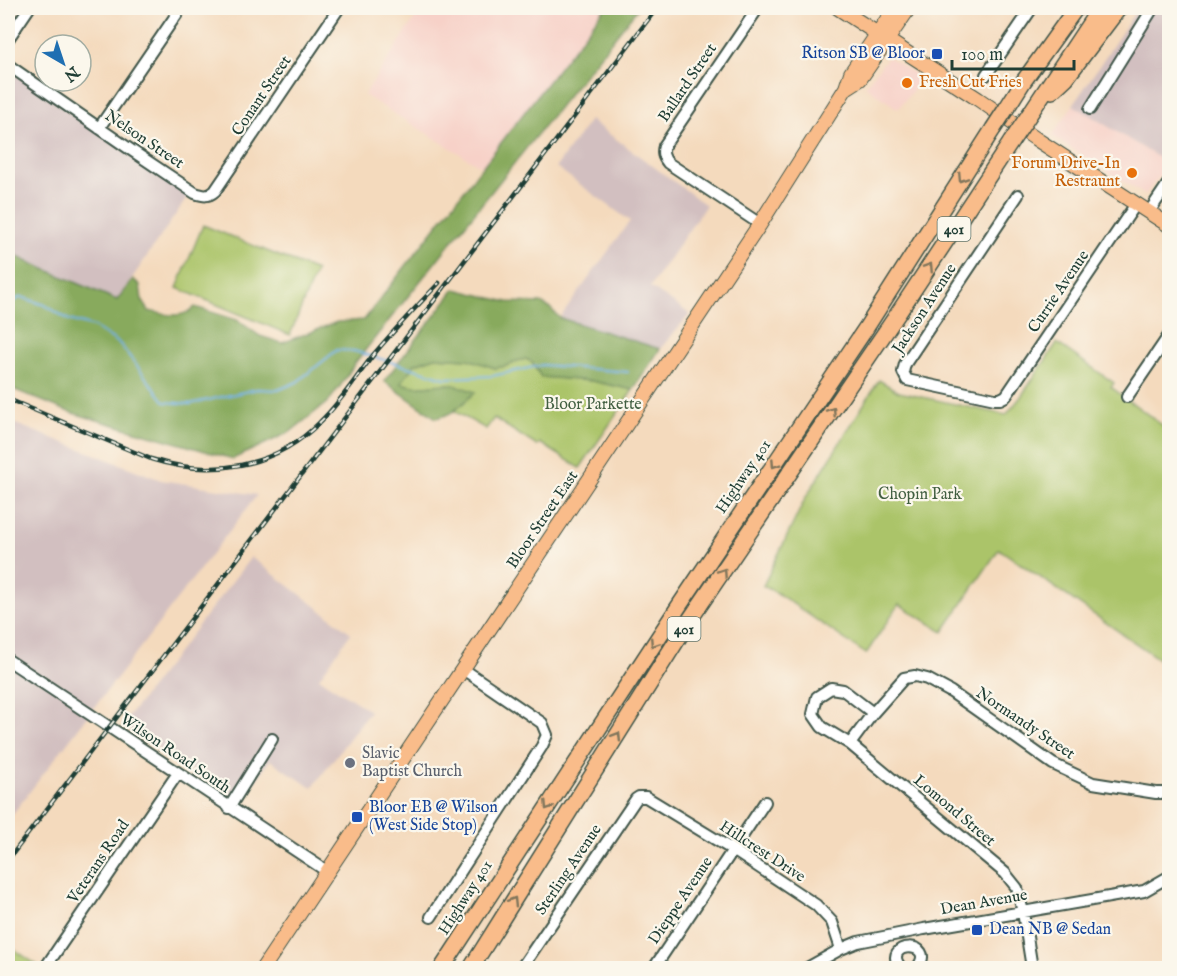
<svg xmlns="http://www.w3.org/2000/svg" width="1177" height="976" font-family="'IM FELL English',serif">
<rect width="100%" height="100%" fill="#fbf7ec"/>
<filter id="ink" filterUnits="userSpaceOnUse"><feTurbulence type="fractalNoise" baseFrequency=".0167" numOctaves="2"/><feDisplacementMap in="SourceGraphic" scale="12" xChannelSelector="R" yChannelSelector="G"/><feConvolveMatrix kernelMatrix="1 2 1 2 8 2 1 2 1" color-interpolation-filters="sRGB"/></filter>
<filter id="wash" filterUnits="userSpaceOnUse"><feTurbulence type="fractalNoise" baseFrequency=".008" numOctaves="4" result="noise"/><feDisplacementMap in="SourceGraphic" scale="24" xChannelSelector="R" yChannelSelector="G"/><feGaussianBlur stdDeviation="1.35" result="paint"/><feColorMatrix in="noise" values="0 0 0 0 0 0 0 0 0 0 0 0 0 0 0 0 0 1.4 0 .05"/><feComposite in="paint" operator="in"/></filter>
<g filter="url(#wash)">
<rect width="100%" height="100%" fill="#f4dabd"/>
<path fill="#f7d1c8" d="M422,8H607L485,169L364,95Z
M888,57L922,79L898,109L865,86Z
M1073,105L1169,164L1145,195L1052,136Z"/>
<path fill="#d2bfc0" d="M1138,8H1169V164L1073,105Z
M8,69L189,195L117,300L26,261L8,251Z
M590,120L706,205L650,287L690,314L660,349L560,318L630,221L556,167Z
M8,421L161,480L257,495L8,820Z
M251,557L351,633L319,678L370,711L312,788L270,760L241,803L122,725Z"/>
<path fill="#abc469" stroke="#65804e" stroke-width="1.5" d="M203,225L316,271L290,335L177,288Z
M1057,343L1114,383L1111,387L1166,428L1169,429V666L999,549L943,632L899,604L866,654L777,593L763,586L806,497L879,380L899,392L1006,415L1020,398Z
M435,357L468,359L495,368L506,366L517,361L526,359L532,362L541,377L592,381L633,390L580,468L540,443L537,446L494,418L486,429L454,411L475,392L449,384L413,387L400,383L415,364Z
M8,945L40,967L39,968H8Z"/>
<path fill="#88aa5d" stroke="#547448" stroke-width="1.5" d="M605,8H638L355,363L343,382L329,401L290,432L233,459L69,412L8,387V251L26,261L117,300L133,279L140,285L142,300L149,311C164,314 182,320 195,307L237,320L260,336L282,343L337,322L364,320Z
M455,289L508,302L541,303L550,308L560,318L660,349L633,390L592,381L541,377L532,362L526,359L517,361L506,366L495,368L468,359L435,357L415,364L401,383C419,390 430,384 448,384C457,385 467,389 475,392C462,404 454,415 436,418L384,381Z"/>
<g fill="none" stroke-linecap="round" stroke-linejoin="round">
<path stroke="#72b2e6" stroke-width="2" d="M8,304L21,297L45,305L69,320L94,327L119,343L165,402L190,404L257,389L278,390L297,382L337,350L354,351L445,378L492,376L543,365L628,372"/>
</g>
</g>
<g filter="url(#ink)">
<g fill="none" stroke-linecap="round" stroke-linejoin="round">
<g stroke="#3f5549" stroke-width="14">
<path id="minor" d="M758,8L664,146C662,153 663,157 668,163L760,224
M8,39L29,8
M8,65L131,150L195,193C204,196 208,197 215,191L339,8
M986,75L1032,8
M1090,109L1153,8
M99,128L181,8
M1018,195L905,364L903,372L907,380L995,399H1000L1006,396L1136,204
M1149,212L1170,181
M1127,397L1170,334
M8,660L328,872
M873,713L843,690L831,688L817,697L813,714L822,727L850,744L1005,873L1017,888L1023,912L1032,968
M850,744L873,713L904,678L915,676L927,679L951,692L1053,764L1093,783L1156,793H1170
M229,808L272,739
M431,917L542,746L547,735L542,723L463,669
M522,967L636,799L639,797H646L733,850L816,905L832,922L841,949
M45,968L178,773
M654,968L765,802
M807,968L841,949L858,942L924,929L1144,891L1170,876
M901,968C879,941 939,940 917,968"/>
</g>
<g stroke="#3f5549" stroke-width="16">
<path id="major" d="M838,8L978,99L1036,139L1170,226
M846,88L860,79L909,8
M263,968L760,224L846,88L851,73L895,8"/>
</g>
<g stroke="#3f5549" stroke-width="18">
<path id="highway" d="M1052,91L1066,78L1119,8
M1006,109L1023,82L1076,8
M1025,121L1100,8
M442,968L679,606L866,328L993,129
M471,968L689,621L897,315L1011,142"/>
</g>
<use href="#minor" stroke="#fff" stroke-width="10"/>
<use href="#major" stroke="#f9bc8a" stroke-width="14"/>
<use href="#highway" stroke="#f9bc8a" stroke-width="15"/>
<g stroke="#1f3d34" stroke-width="4.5">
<path id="rail" d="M8,399L151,459C211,478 275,468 320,422C341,402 357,376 374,354C395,329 417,306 439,283
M8,860L657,8"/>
</g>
<use href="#rail" stroke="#fbf7ec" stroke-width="2" stroke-dasharray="7" stroke-linecap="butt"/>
<g stroke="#3f5549" stroke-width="18" stroke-linecap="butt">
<path id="highway-bridge" d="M993,129L1006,109
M1011,142L1025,121"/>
</g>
<use href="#highway-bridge" stroke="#f9bc8a" stroke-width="15"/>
</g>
<defs><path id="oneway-chevron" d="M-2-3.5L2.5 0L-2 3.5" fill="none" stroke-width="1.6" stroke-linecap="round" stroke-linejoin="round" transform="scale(1.5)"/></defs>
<g stroke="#81765b">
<use href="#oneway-chevron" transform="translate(962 178) rotate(123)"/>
<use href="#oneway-chevron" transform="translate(929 267) rotate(-57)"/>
<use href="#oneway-chevron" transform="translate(832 411) rotate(-56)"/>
<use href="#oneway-chevron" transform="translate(775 464) rotate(124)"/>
<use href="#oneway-chevron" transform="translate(723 572) rotate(-56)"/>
<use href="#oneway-chevron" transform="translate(654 643) rotate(123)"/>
<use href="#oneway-chevron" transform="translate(617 736) rotate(-58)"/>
<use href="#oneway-chevron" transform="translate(548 806) rotate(123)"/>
<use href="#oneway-chevron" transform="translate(513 901) rotate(-58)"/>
</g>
</g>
<g fill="#1a4fb4" stroke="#fbf7ec" stroke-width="2">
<rect x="931" y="48" width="12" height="12" rx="3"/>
<rect x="351" y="811" width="12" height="12" rx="3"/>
<rect x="971" y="924" width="12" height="12" rx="3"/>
</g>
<g fill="#e8710a" stroke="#fbf7ec" stroke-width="2">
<circle cx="907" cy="83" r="6"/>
<circle cx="1132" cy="173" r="6"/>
</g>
<circle fill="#6b7280" stroke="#fbf7ec" stroke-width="2" cx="350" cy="763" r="6"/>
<g text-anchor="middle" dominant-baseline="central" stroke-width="4.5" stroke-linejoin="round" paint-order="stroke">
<g fill="#fbf7ec" stroke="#61756b" stroke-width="1.5">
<rect x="937.5" y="217" width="33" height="24" rx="4.5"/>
<rect x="667.5" y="617" width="33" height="24" rx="4.5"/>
</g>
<g font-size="15" font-weight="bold" fill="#1f3d34">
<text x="954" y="229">401</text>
<text x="684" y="629">401</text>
</g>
<g font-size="16" fill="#164399" stroke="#fbf7ec" text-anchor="start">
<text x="925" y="54" text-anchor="end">Ritson SB @ Bloor</text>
<text x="369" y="808">Bloor EB @ Wilson<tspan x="369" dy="18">(West Side Stop)</tspan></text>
<text x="989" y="930">Dean NB @ Sedan</text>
</g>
<g font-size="16" fill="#1f3d34" stroke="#fbf7ec">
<text transform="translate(688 83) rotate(-56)">Ballard Street</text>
<text transform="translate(262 96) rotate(-56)">Conant Street</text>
<text transform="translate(144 140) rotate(34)">Nelson Street</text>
<text transform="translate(1059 292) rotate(-56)">Currie Avenue</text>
<text transform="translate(925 309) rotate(-57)">Jackson Avenue</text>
<text transform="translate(744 477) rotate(-56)">Highway 401</text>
<text transform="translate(543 520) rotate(-56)">Bloor Street East</text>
<text transform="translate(1025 724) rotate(34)">Normandy Street</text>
<text transform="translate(175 754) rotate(34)">Wilson Road South</text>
<text transform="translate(954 811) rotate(40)">Lomond Street</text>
<text transform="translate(762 852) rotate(33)">Hillcrest Drive</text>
<text transform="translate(99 862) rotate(-56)">Veterans Road</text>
<text transform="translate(569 870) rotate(-56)">Sterling Avenue</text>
<text transform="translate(466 898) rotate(-57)">Highway 401</text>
<text transform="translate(681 901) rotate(-56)">Dieppe Avenue</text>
<text transform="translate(984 903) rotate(-10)">Dean Avenue</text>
</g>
<g font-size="16" fill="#c56008" stroke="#fbf7ec" text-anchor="start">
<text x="919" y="83">Fresh Cut Fries</text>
<text x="1120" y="164" text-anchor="end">Forum Drive-In<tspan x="1120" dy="18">Restraunt</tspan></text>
</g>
<g font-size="16" fill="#425f41" stroke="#fbf7ec">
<text x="593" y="405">Bloor Parkette</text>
<text x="920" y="495">Chopin Park</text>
</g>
<g font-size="16" fill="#5b616d" stroke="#fbf7ec" text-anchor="start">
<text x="362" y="754">Slavic<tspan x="362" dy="18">Baptist Church</tspan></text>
</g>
</g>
<rect width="1177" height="976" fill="none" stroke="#fbf7ec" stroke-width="30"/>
<g transform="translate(63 63) rotate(141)"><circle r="28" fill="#fbf7ec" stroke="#a3ada2" stroke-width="1.5"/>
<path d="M0-4.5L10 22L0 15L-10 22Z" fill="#1f6fb2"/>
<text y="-9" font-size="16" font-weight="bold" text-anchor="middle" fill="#1f3d34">N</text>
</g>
<path d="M952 60v9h122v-9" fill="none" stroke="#1f3d34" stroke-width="3"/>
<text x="961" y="60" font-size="18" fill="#1f3d34" stroke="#fbf7ec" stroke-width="4.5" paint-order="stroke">100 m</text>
</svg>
